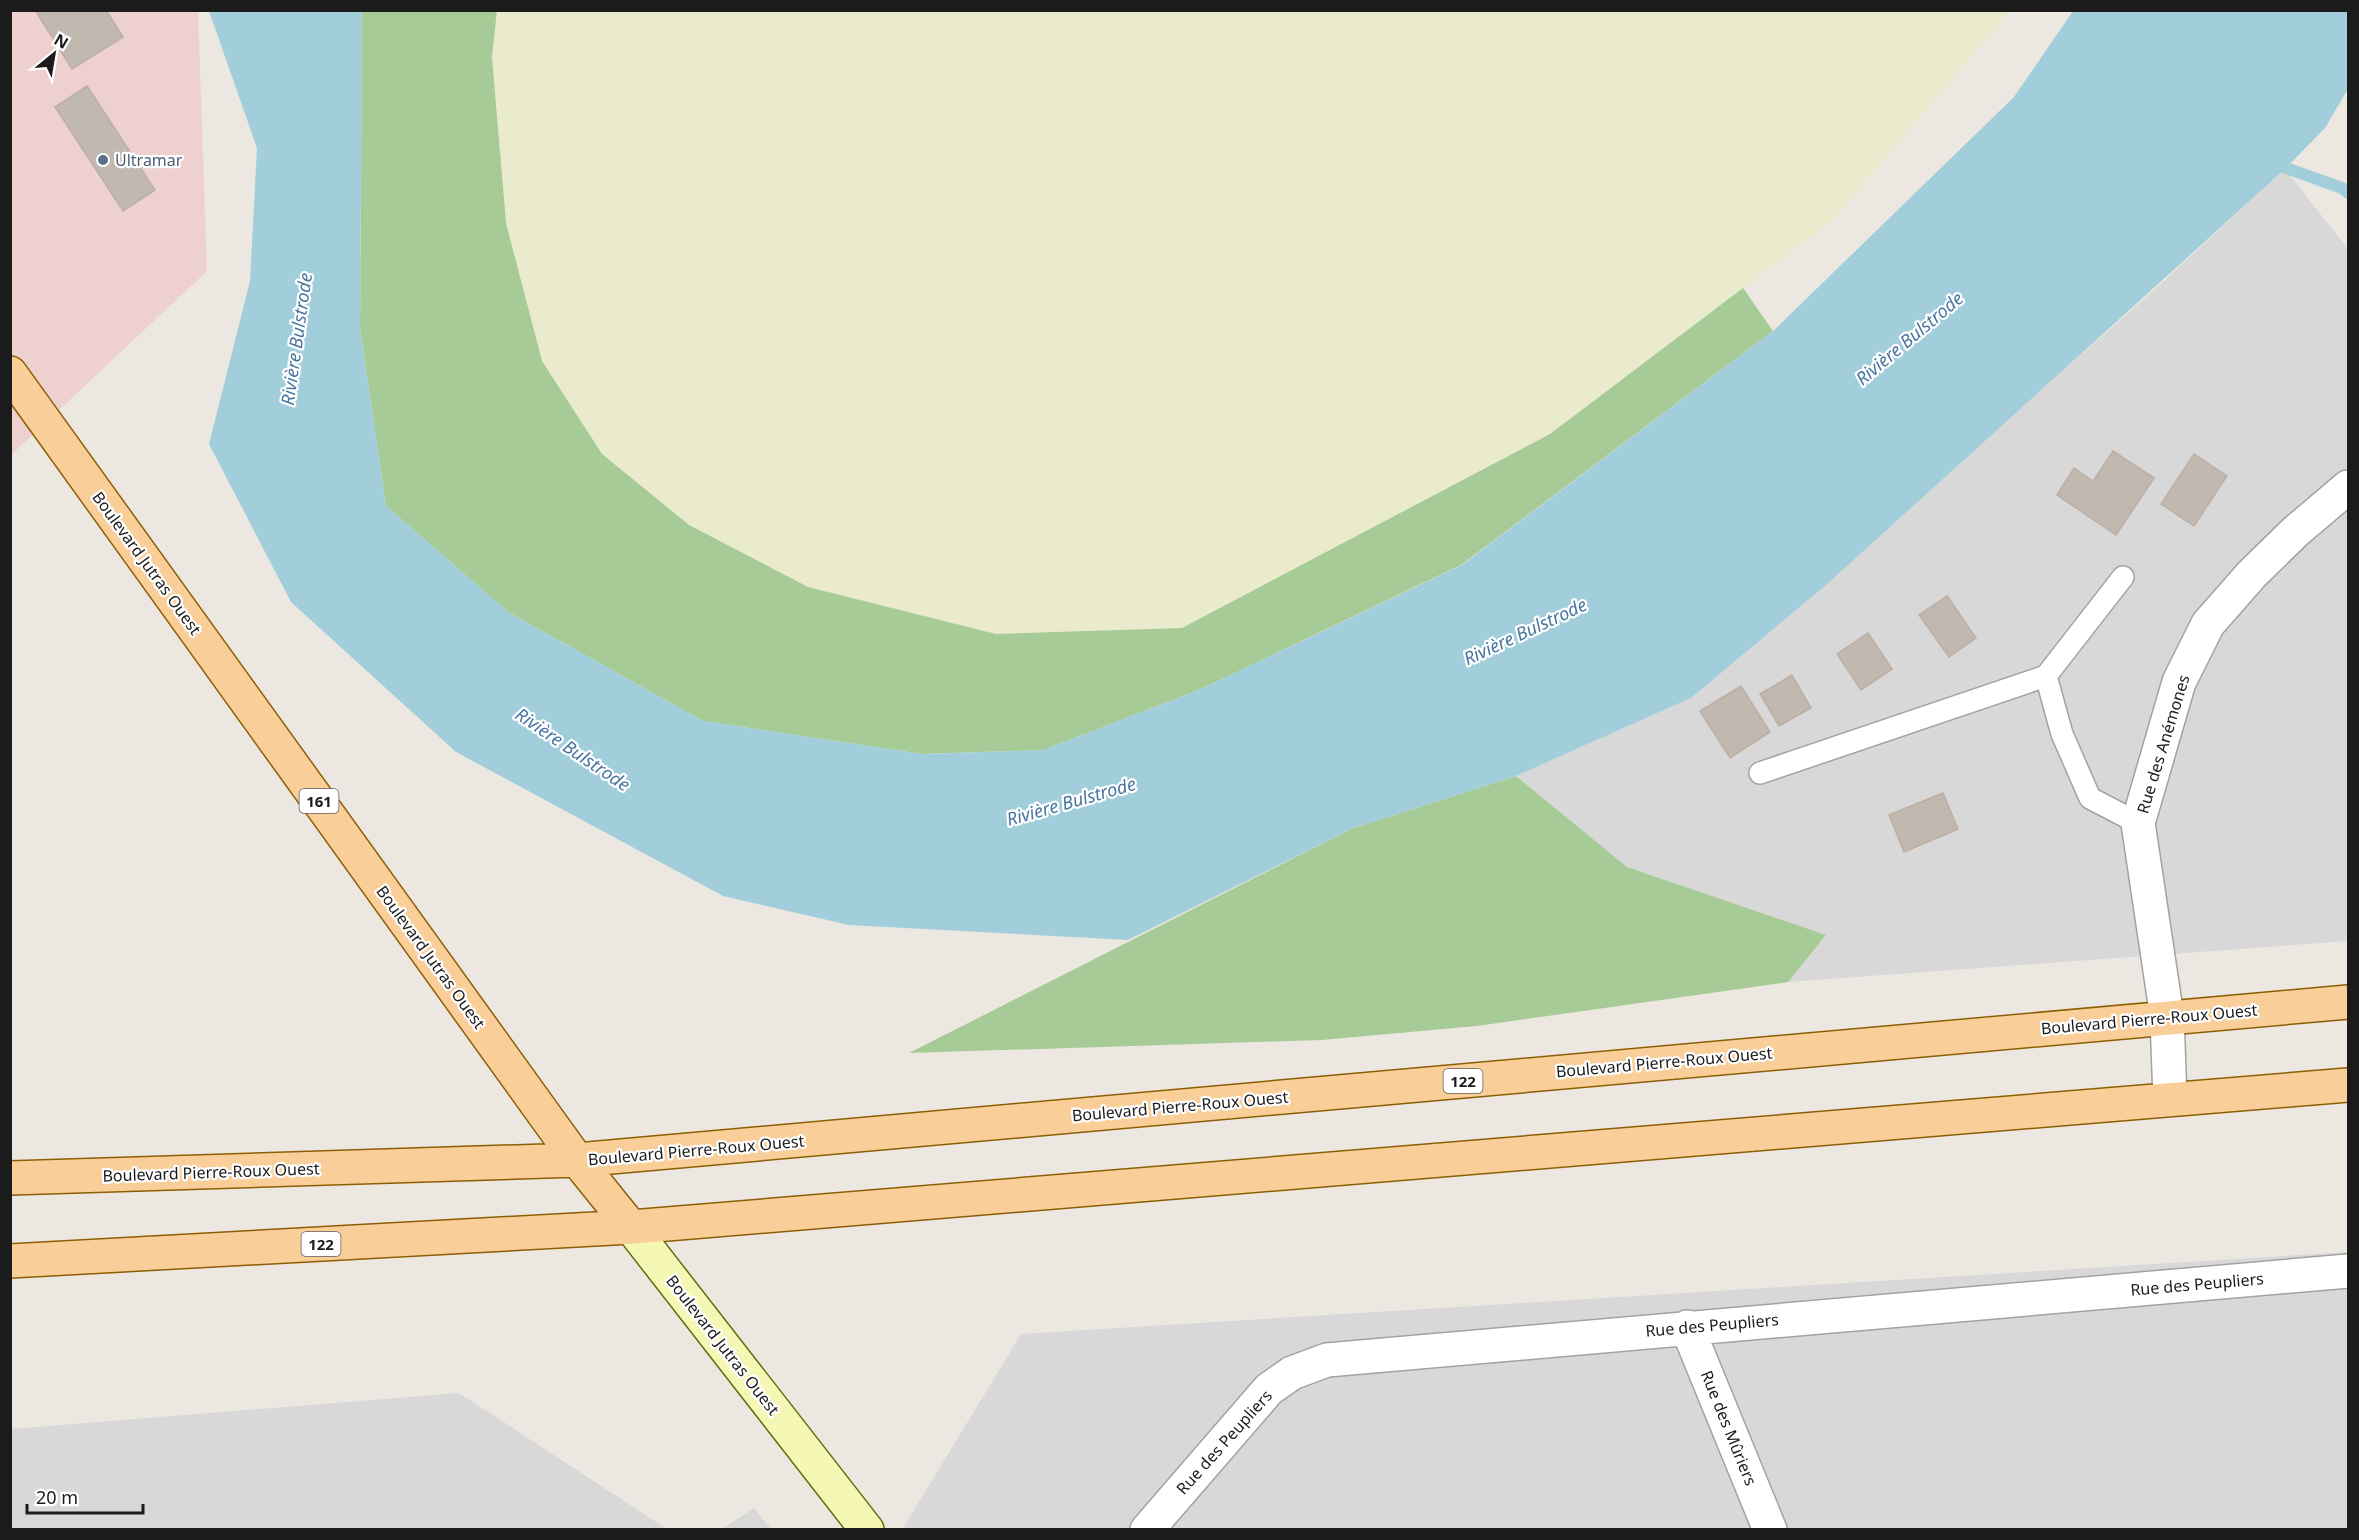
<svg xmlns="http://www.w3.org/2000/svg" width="2359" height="1540" font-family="'Noto Sans',sans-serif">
<rect width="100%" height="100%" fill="#ece8e1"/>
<path fill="#d9d8d8" d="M2285,169L2348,249V941L1788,982L1826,935L1627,867L1516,776L1691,698L2143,300Z
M2348,1252V1529L902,1530L1021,1334Z
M459,1393L667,1529H11V1429Z
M754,1508L771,1529H722Z"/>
<path fill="#eed0cf" d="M11,11H198L207,271L11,455Z"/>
<path fill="#eaebcc" d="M497,10L2010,11L1832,221L1550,434L1182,628L996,634L808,587L689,525L602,454L542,361L508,245L492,57Z"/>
<path fill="#a7cb96" d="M497,10L492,57L506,223L542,361L602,454L689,525L808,587L996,634L1182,628L1550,434L1743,288L1773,331L1461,565L1201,689L1044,750L922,754L703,721L508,612L386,506L360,329L362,11Z
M1516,776L1627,867L1826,935L1788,982L1477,1026L1322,1040L909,1053L1351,829Z"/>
<path fill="#a1ceda" d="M209,11H362L360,329L386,506L508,612L703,721L922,754L1044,750L1201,689L1462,565L1773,331L2014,97L2073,11H2348V89L2325,128L2285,169L1827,584L1691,698L1516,776L1351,829L1128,940L849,925L723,896L456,752L291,602L209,444L250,281L257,148Z"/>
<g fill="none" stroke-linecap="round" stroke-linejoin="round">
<path stroke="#a1ceda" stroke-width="12" d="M2272,163L2342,188L2348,193"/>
</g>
<path fill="#c1b8b0" stroke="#bdaea3" stroke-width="1.5" d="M35,10H106L123,37L72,69Z
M87,86L155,190L123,211L55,107Z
M2113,451L2154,478L2116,535L2057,495L2074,468L2093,481Z
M2194,454L2227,476L2194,526L2161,504Z
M1947,596L1976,638L1949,657L1919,615Z
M1868,633L1892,669L1861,690L1837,654Z
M1792,675L1811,708L1779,726L1760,694Z
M1741,686L1770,732L1730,758L1700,711Z
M1943,793L1958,829L1904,852L1889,815Z"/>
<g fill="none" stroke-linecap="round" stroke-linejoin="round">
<g stroke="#a2a2a2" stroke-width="24">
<path id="lane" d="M2123,577L2046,676L2062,734L2090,798L2138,823
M1760,773L2046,676"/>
</g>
<g stroke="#a2a2a2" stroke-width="36">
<path id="street" d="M2170,1099L2167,1017L2138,823L2179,682L2208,624L2252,574L2295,532L2348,487
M1687,1327L1770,1530
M1147,1530L1269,1389L1292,1373L1327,1360L2348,1271"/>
</g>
<g stroke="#636d07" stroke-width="36">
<path id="secondary" d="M631,1227L867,1530"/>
</g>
<g stroke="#8e5e04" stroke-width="36">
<path id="primary" d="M10,373L577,1160L631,1227
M10,1178L577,1160L2348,1002
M10,1261L631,1227L2348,1085"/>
</g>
<use href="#lane" stroke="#fff" stroke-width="21"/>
<use href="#street" stroke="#fff" stroke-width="33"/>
<use href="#secondary" stroke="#f5f7b4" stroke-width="33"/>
<use href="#primary" stroke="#f9ce99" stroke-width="33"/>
</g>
<circle fill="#5c6f8a" stroke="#fff" stroke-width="2" cx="103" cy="160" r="6"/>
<g text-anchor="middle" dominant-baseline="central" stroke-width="4.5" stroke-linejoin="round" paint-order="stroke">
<g fill="#fff" stroke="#5f5f5f" stroke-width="1.5">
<rect x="299.5" y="789" width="39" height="24" rx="4.5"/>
<rect x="1443.5" y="1069" width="39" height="24" rx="4.5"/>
<rect x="301.5" y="1232" width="39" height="24" rx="4.5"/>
</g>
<g font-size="15" font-weight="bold" fill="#1b1b1b">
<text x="319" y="801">161</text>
<text x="1463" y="1081">122</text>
<text x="321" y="1244">122</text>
</g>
<g font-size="16" fill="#4e5e75" stroke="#fff" text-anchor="start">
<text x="115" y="160">Ultramar</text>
</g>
<g font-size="16" fill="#1b1b1b" stroke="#fff">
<text transform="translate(147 563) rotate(54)">Boulevard Jutras Ouest</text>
<text transform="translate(2163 744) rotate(-73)">Rue des Anémones</text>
<text transform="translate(431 957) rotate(54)">Boulevard Jutras Ouest</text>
<text transform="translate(2149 1019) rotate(-5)">Boulevard Pierre-Roux Ouest</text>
<text transform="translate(1664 1062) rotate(-5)">Boulevard Pierre-Roux Ouest</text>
<text transform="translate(1180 1106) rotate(-5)">Boulevard Pierre-Roux Ouest</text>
<text transform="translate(696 1150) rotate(-5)">Boulevard Pierre-Roux Ouest</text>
<text transform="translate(211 1172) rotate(-2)">Boulevard Pierre-Roux Ouest</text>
<text transform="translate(2197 1284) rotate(-5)">Rue des Peupliers</text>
<text transform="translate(1712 1325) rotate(-5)">Rue des Peupliers</text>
<text transform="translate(723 1345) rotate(52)">Boulevard Jutras Ouest</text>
<text transform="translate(1729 1428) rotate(68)">Rue des Mûriers</text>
<text transform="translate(1224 1442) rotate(-48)">Rue des Peupliers</text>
</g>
<g font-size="18" font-style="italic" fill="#4876a0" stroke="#fff">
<text transform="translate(1909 338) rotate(-40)">Rivière Bulstrode</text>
<text transform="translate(296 339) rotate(-82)">Rivière Bulstrode</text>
<text transform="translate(1525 631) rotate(-25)">Rivière Bulstrode</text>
<text transform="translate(573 749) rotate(34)">Rivière Bulstrode</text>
<text transform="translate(1071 801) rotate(-16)">Rivière Bulstrode</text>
</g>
</g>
<rect width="2359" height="1540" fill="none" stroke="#1b1b1b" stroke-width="24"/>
<g transform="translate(54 54) rotate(30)" stroke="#ffffff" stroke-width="4.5" paint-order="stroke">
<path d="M0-4.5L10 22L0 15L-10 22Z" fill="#1b1b1b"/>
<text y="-9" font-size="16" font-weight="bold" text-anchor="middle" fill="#1b1b1b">N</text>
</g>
<path d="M27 1504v9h116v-9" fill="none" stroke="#1b1b1b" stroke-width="3"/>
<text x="36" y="1504" font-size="18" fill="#1b1b1b" stroke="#ffffff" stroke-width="4.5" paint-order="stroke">20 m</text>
</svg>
